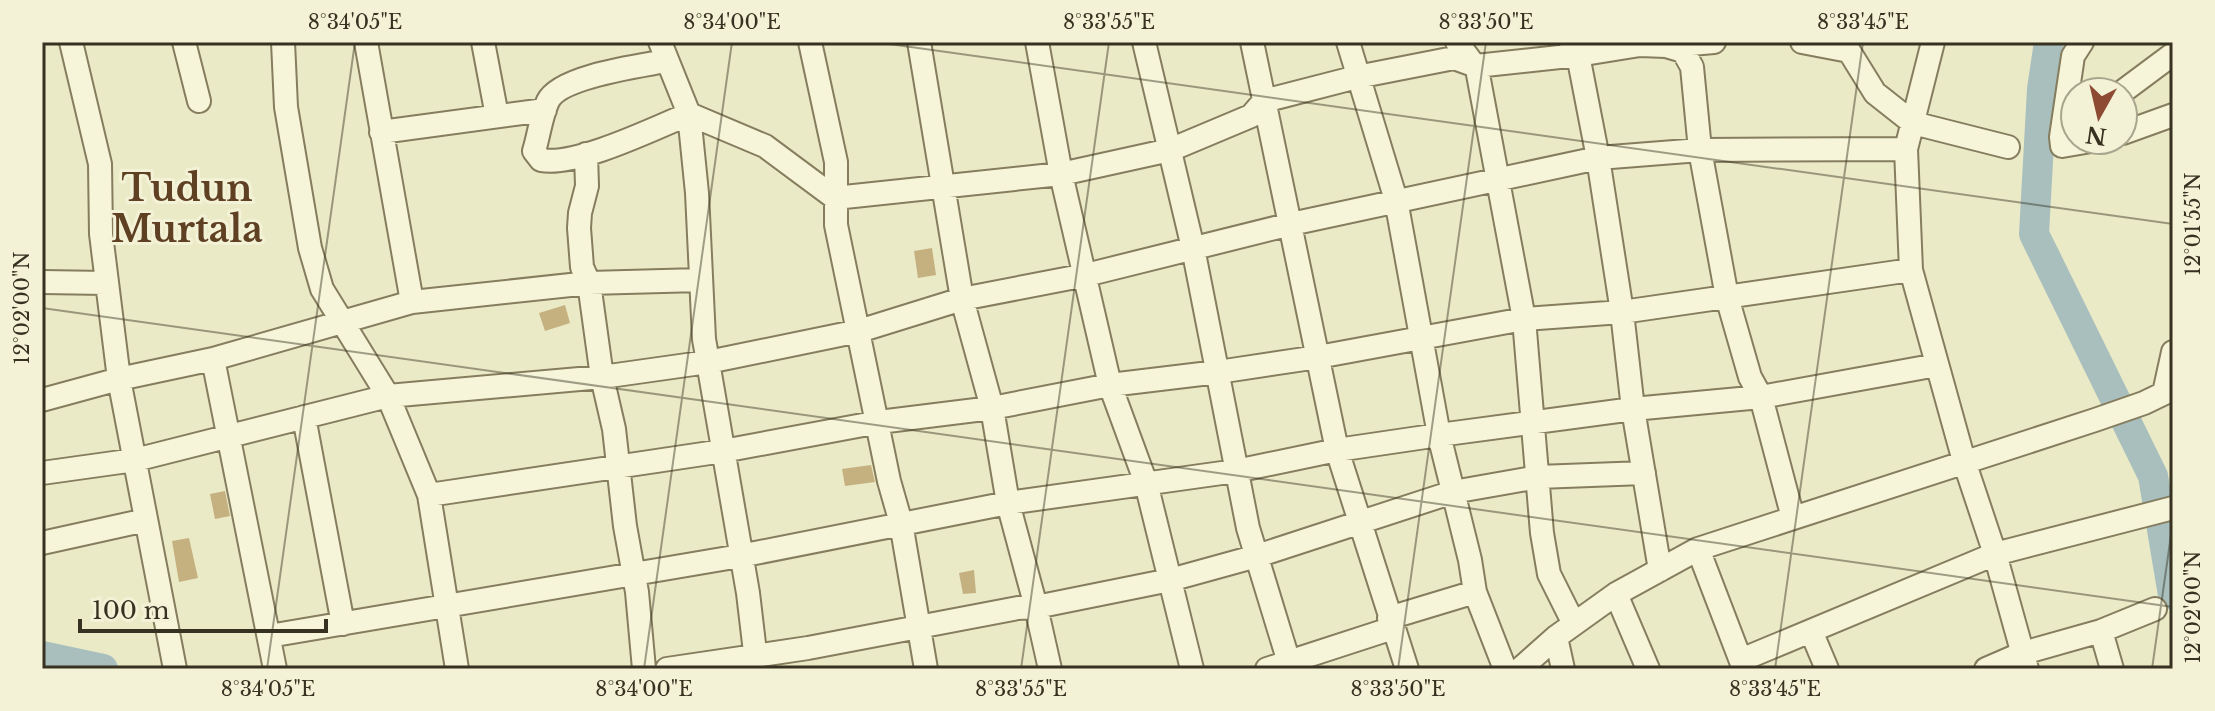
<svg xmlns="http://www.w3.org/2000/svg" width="2215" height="711" font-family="'Libre Baskerville',serif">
<rect width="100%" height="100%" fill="#ebeac7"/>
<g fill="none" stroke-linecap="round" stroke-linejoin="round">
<path stroke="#a8bfbe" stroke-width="30" d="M2049,42L2042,89L2034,234L2153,476L2173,595
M42,656L103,669"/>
</g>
<path fill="#c5b080" d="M932,248L936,275L918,278L914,251Z
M565,305L570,323L545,331L539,313Z
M871,465L875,482L845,486L842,469Z
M225,491L230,516L215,519L210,494Z
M189,538L198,578L179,582L172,541Z
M974,570L976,593L963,594L959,573Z"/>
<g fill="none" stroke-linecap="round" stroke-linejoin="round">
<g stroke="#857d5e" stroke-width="26">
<path id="minor" d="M184,42L199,101
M283,42L286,107L310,248L322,289L388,396L429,495L457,669
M366,42L412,302
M483,42L497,116
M660,42L689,114L697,193L704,339L748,593L757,669
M810,42L836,162V225L889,481L901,523L926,669
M919,42L962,299L992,408L1008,503L1036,607L1170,580L1257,556L1453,492L1538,477L1644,473
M1037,42L1061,174L1110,385L1146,483L1192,669
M1144,42L1193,248L1248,528L1291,669
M1252,42L1337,450L1407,669
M1348,42L1396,200L1439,435L1470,560L1475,592L1505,669
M1457,42L1477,69L1524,319L1542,533L1549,574L1574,624
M1802,42L1849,51L1875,93L1913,123L2008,147
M1933,42L1906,149L1911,270L1964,461L1995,554L2027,669
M1571,43L1578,55L1598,158L1622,312L1633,409L1660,570
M1668,46L1714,42
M666,61C640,66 560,76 548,101C541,116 539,135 534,151L541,160C576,167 655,128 689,114L765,146L835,198L1061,174L1170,150L1251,116L1264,101L1357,77L1454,58L1476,66L1578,55L1640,45L1666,46L1683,51L1692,67L1700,150L1727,297L1750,377L1761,397L1793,518
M2122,92L2173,54
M2075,127L2061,137L2073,56L2082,42
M381,132L545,110
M2123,133L2173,115
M2061,137L2062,146L2097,140
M586,154L587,186L580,213L579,228L582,267L589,283L602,377L614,429L625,526L637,592L644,669
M42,282L106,283
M2164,393L2173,352
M42,400L119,379L101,234L100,164L71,42
M304,417L343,624
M42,473L135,460L388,396L602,377L708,362L859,331L962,299L1086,275L1291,224L1598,158L1700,150L1906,149
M429,495L723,451L879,422L992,408L1110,385L1218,372L1318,357L1524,319L1622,312L1911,270
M42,543L146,520
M1698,549L1744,669
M1616,594L1648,669
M1389,618L1475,592
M1811,631L1827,669
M2101,631L2112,669
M269,636L740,556L1008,503L1236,471L1337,450L1439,435L1633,409L1761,397L1937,365
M1556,637L1563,669
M1741,660L1995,554L2173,508
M175,669L119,379L213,359
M275,669L213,359L412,302L589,283L700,280
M667,669L808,648L1018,608L1036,607L1050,669
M1267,669L1393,628
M1520,669L1556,637L1616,594L1698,549L2095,420L2144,403L2173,389
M1986,669L2023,653L2101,631L2155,609"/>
</g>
<use href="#minor" stroke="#f6f5d9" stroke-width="22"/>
</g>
<path fill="none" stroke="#363120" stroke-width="2" stroke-opacity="0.45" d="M875,42L2173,224M42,308L2173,607M267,669L355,42M644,669L732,42M1021,669L1109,42M1398,669L1486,42M1775,669L1863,42M2152,669L2173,521"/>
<g text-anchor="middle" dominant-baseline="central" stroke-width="6" stroke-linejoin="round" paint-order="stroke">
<g font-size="36" font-weight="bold" fill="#5f4023" stroke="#f3f2d6">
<text x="187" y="188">Tudun<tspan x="187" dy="41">Murtala</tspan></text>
</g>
</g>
<rect width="2215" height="711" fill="none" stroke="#f3f2d6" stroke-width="88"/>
<g transform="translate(2099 116) rotate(188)"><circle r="38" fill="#f3f2d6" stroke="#a7a58d" stroke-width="2"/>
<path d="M0-6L14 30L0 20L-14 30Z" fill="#8e4b33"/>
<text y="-12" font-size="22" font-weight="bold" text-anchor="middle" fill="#363120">N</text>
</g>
<path d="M80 619v12h246v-12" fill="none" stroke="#363120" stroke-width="4"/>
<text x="92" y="619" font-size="24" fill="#363120" stroke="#f3f2d6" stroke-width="6" paint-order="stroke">100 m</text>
<rect x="44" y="44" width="2127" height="623" fill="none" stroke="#363120" stroke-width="3"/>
<g font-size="20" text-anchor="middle" fill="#363120">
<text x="355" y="29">8°34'05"E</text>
<text x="732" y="29">8°34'00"E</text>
<text x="1109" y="29">8°33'55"E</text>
<text x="1486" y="29">8°33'50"E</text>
<text x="1863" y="29">8°33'45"E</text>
<text transform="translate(2193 224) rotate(-90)" y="7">12°01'55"N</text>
<text transform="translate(22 308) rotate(-90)" y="7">12°02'00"N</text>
<text transform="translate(2193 607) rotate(-90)" y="7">12°02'00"N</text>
<text x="268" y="696">8°34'05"E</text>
<text x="644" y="696">8°34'00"E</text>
<text x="1021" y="696">8°33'55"E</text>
<text x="1398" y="696">8°33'50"E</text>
<text x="1775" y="696">8°33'45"E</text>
</g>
</svg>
